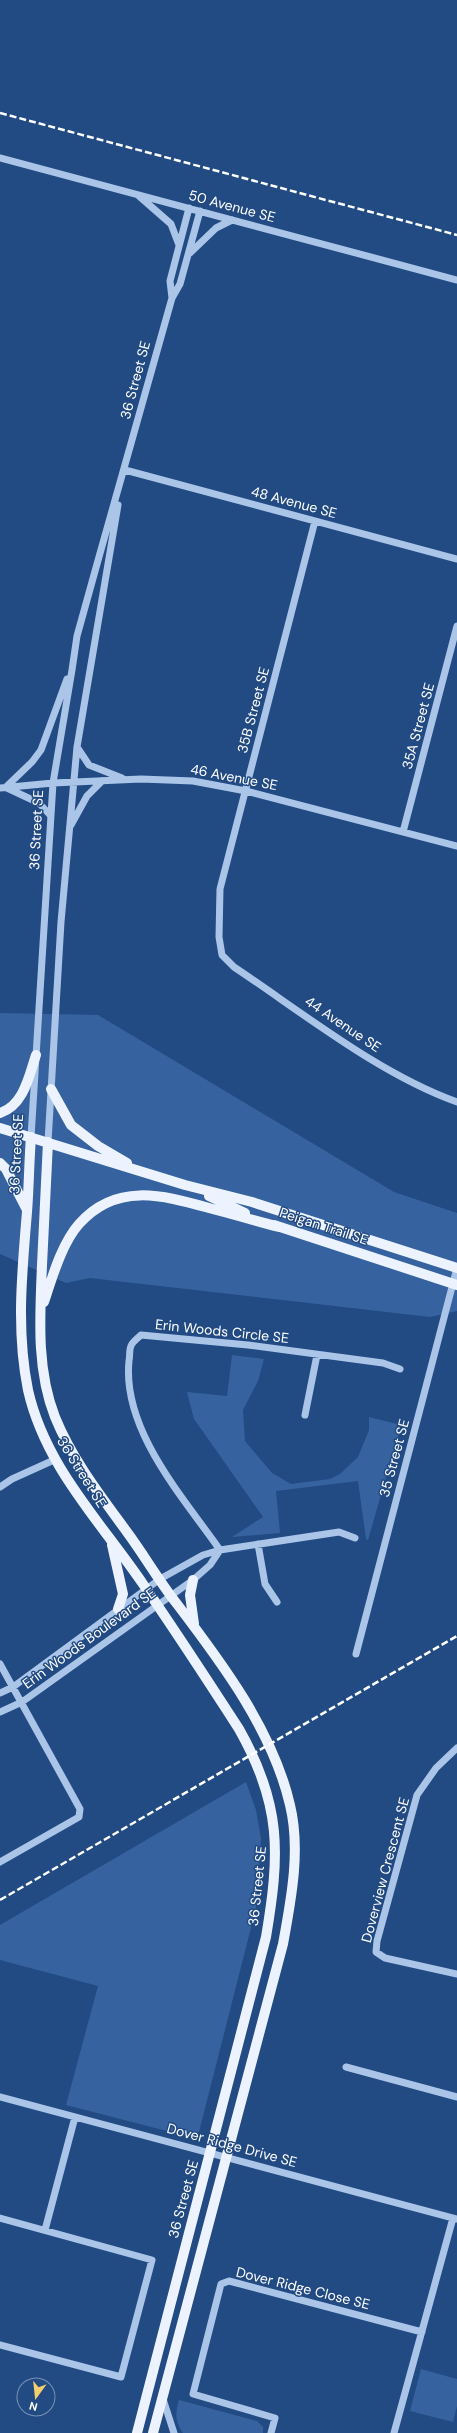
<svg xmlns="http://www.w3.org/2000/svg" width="457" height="2433" font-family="'DM Sans',sans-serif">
<rect width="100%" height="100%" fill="#224a83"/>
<path fill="#3663a0" d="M0,1013L98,1015L394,1192L457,1213V1311L430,1317L90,1278L66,1283L0,1254Z
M232,1355L264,1359L258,1381L243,1410L245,1441L272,1473L291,1484L330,1479L340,1474L358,1457L369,1430V1417L401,1425L368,1540L366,1539L358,1481L276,1491L280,1533L232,1537L263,1517L194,1419L187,1392L227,1396Z
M246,1782L256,1810L261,1838L256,1908L199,2132L190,2137L66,2105L98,1986L0,1960V1925Z
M421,2369L457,2379V2406L453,2422L410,2411Z
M179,2400L257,2421L263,2427V2433H183C175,2421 175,2414 179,2400Z"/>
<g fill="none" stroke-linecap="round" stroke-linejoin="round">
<path stroke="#aac5e8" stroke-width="7" d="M0,158L457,280
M139,196L171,224L179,245
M190,253L216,228L232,220
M172,298L170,281L189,208
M125,470L457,559
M315,521L220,889L219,937L222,955L234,967C303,1013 379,1074 457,1102
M77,747L89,765L122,778
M6,787L32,762L41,750L67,679
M0,788L53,783L141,779L193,781L246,791L457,846
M7,788L39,803L50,815
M71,825L87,796L102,781
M403,832L457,626
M31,1137L53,783L72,670L77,636L97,564L172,298L180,284L200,211
M48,1142L61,922L77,747L118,505
M305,1415L317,1355
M0,1487L12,1479L54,1460
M258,1544L265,1584L277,1602
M220,1550C183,1497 122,1430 129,1361C130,1357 129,1350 131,1346C132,1342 138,1338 141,1335L248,1345L383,1363L400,1369
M356,1654L457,1268
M0,1664L80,1809L79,1817L0,1862
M0,1693L13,1687L160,1579L203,1555L220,1550L339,1532L355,1538
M0,1712L22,1702L193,1580L210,1565L220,1550
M457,1748L436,1768L417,1795L377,1941L376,1952L385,1958L457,1974
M346,2067L457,2097
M0,2097L457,2219
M0,2218L152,2260L121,2377L0,2345
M45,2230L75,2117
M163,2399L174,2433
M271,2433L275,2418L193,2394L221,2284L229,2281L422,2332
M394,2433L453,2218"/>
<path stroke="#edf3fe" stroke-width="10" d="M51,1089L71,1125L98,1146L127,1163
M0,1113C24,1105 29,1076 36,1055
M0,1128L185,1185L252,1202L457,1268
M31,1137C29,1162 29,1187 27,1212C22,1272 16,1331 28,1390C45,1466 100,1521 143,1584C176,1632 208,1681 239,1729C282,1805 280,1854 266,1937L137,2433
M48,1142C46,1183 44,1224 42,1265C40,1315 36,1369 55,1417C72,1459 100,1495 127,1532C144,1555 159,1581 177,1604C222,1663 273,1731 290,1805C301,1850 291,1900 283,1944L153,2433
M0,1163L6,1169L26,1208
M209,1196L245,1213
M274,1225L457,1285
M44,1302C52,1278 62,1243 79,1224C116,1182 162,1195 209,1208C232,1214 256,1221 279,1227
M112,1545L123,1594L118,1609
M193,1580L190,1595L194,1624"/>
<path stroke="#fff" stroke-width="2.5" stroke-dasharray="7 3" stroke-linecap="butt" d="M0,113L457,235
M0,1900L457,1636"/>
</g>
<g text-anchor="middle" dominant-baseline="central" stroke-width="3" stroke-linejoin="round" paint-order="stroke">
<g font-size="14" fill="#fff" stroke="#224a83">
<text transform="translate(232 206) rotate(15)">50 Avenue SE</text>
<text transform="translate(135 380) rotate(-75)">36 Street SE</text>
<text transform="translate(294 502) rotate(15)">48 Avenue SE</text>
<text transform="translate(253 710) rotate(-75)">35B Street SE</text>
<text transform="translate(418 726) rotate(-75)">35A Street SE</text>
<text transform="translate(234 777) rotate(11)">46 Avenue SE</text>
<text transform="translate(36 830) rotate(-87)">36 Street SE</text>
<text transform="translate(343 1024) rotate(34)">44 Avenue SE</text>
<text transform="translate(16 1154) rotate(-87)">36 Street SE</text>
<text transform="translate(324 1226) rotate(18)">Peigan Trail SE</text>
<text transform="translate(222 1331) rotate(6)">Erin Woods Circle SE</text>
<text transform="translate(394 1458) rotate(-75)">35 Street SE</text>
<text transform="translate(82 1472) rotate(58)">36 Street SE</text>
<text transform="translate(89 1638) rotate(-36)">Erin Woods Boulevard SE</text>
<text transform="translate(385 1870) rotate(-75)">Doverview Crescent SE</text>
<text transform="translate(257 1886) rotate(-84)">36 Street SE</text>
<text transform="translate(232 2145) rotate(15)">Dover Ridge Drive SE</text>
<text transform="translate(183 2199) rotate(-75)">36 Street SE</text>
<text transform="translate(303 2288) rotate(14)">Dover Ridge Close SE</text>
</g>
</g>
<g transform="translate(36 2397) rotate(195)"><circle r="19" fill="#224a83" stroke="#7a92b5"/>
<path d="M0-3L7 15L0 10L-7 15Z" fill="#f4d06c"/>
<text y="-6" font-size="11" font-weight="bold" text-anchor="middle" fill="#ffffff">N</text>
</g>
</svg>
